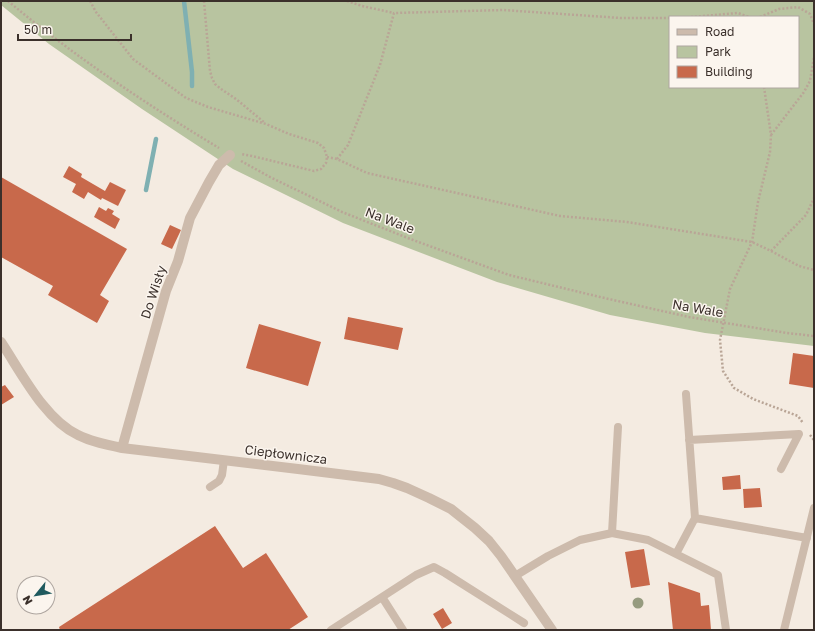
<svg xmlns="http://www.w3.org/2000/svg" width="815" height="631" font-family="'Golos Text',sans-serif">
<rect width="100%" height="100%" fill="#f4ebe1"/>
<path fill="#b8c4a0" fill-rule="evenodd" d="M1,1H814V346L705,333L610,315L497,282L343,223L233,169L142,109L49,44L1,5ZM670,17H798V87H670Z"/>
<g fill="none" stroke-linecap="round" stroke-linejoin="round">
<path stroke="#7fb0b2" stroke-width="4.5" d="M184,1L192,72V86
M146,190L156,139"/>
</g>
<path fill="#c8694b" d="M69,166L82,174L81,177L105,191L110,182L126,190L118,206L102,198L101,200L88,192L84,199L72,192L76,184L63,177Z
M1,177L127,249L100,295L109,301L97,323L48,295L53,286L1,257Z
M99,207L106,211L108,208L114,211L112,214L120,219L115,229L94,217Z
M170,225L181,230L172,249L161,244Z
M348,317L403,328L398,350L344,339Z
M259,324L321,342L308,386L246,368Z
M793,353L814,356V388L789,384Z
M5,385L14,397L1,405V387Z
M740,475L741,489L723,490L722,477Z
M760,488L762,507L744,508L743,489Z
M215,526L243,568L266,553L308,617L288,630H60L59,627Z
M644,549L650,585L631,588L625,552Z
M668,582L700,593L701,606L709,605L711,630H673Z
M443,608L452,623L442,629L433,614Z"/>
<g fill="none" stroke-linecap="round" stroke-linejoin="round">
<path stroke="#b9a596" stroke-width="2.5" stroke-dasharray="2 2" stroke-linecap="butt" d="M8,1C74,56 146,104 219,148
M90,1L96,12L133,59L186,98L208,107L266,124L289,134L318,143L324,148L327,157L326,163L321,169L314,171L252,156L241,154
M204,1L210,71L212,78L215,84L221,89L236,99L265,123
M347,1L362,6L394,13
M691,17L738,13L749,17
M760,17L779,9L798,7L810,14L814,24
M764,87L771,135L770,152L758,202L752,242L730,289L720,340L723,371L734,388L753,399L798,416L803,423
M771,135L804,92L810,81L814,57
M327,157L337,159L367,173L560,216L627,222L752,242L771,251L799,266L814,270
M337,159L348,145L380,65L394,13L503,10L621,18H670
M241,161L270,177L342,212L413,240L509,275L600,297L689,317L787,333L814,336
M771,251L806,215L814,198
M810,435L814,440"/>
<path stroke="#cdbbac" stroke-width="8" d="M686,394L695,518
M689,440L799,434L781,469
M210,487L219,481L222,475L224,460
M612,533L618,427
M676,554L695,518L807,538
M515,576L548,556L580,540L612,533L648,540L718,575L726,630
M382,597L403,630
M331,630L416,575L434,567L445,573L524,623
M784,630L814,508"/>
<path stroke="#cdbbac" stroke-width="10" d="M1,342C21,372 45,420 78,435C92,442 107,445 122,448L298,469L379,479L393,483L407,488L429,498L451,509L475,528L489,541L501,556L552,630
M122,448L166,291L178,261L190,218L209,182L219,165L230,155"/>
</g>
<circle fill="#969b7f" cx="638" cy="603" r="5.5"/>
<g text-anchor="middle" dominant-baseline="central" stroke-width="3" stroke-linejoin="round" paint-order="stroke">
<g font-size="13" fill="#3b302b" stroke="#fbf5ee">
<text transform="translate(390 220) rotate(21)">Na Wale</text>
<text transform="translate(153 292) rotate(-72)">Do Wisły</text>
<text transform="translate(698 308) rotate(10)">Na Wale</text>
<text transform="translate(286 454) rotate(7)">Ciepłownicza</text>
</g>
</g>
<rect width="815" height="631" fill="none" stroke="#3b302b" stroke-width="4"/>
<rect x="669" y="16" width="130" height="72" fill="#fbf5ee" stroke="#aea6a0"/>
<rect x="677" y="29" width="20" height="6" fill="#cdbbac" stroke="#aea6a0"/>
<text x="705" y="36" font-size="12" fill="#3b302b">Road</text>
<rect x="677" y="46" width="20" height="12" fill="#b8c4a0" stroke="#aea6a0"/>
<text x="705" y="56" font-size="12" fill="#3b302b">Park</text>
<rect x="677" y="66" width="20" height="12" fill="#c8694b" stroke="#aea6a0"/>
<text x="705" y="76" font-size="12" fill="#3b302b">Building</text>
<g transform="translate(36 595) rotate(240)"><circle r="19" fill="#fbf5ee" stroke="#aea6a0"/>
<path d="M0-3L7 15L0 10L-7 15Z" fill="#1f5a5e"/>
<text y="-6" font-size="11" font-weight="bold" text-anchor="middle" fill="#3b302b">N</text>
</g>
<path d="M18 34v6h113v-6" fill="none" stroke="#3b302b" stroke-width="2"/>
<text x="24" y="34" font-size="12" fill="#3b302b" stroke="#fbf5ee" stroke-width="3" paint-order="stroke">50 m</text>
</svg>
